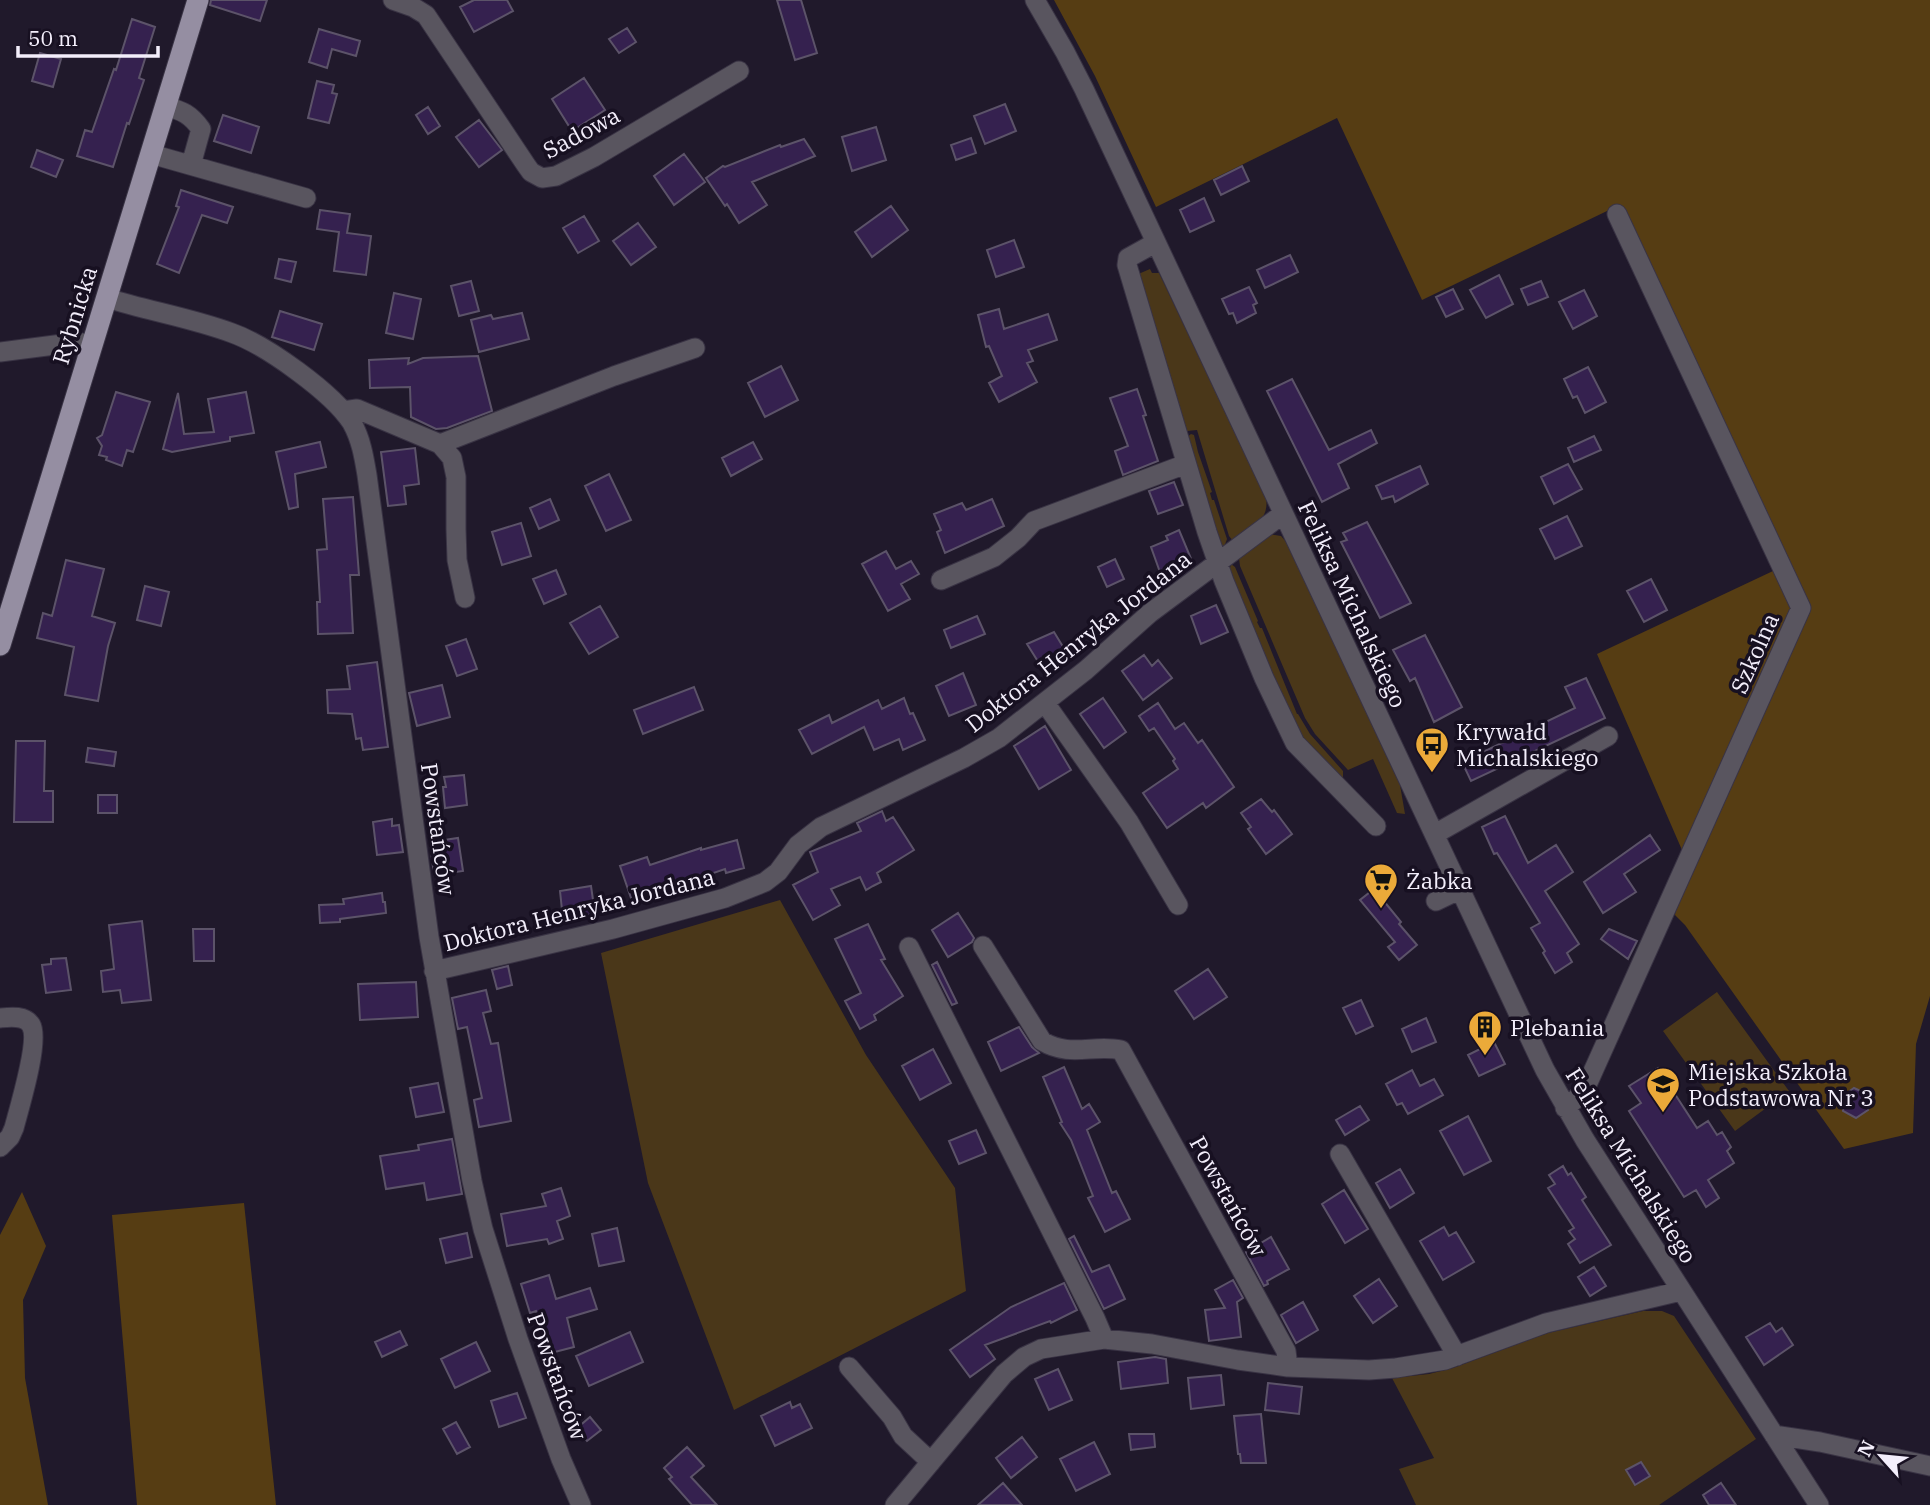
<svg xmlns="http://www.w3.org/2000/svg" width="1930" height="1505" font-family="'IBM Plex Serif',serif">
<rect width="100%" height="100%" fill="#20192b"/>
<path fill="#4a3719" d="M1150,269L1152,273H1159L1266,498C1270,521 1249,530 1233,541L1229,536L1197,430L1187,431L1136,275Z
M1191,434L1194,435L1198,452L1212,492L1210,493L1212,500H1214L1227,539L1224,547L1220,546L1187,437Z
M1269,534L1281,536L1288,544L1400,785L1405,814L1397,813L1373,759L1348,770L1315,734L1305,718L1240,566L1239,558Z
M1231,564L1235,567L1258,621L1257,622L1260,628H1262L1297,714H1298L1310,734L1343,771V777L1340,778L1301,741L1229,571Z
M780,900L866,1055L955,1188L966,1291L734,1410L648,1183L601,953Z
M1717,992L1789,1091L1735,1131L1663,1031Z
M1643,1311H1662L1674,1316L1756,1439L1659,1505H1416L1399,1469L1434,1458L1392,1378L1429,1374L1453,1368L1548,1333Z"/>
<path fill="#563d13" d="M1054,0H1930V996L1916,1044L1913,1133L1844,1149L1685,925L1675,915L1682,850L1597,654L1773,571L1607,211L1422,300L1337,118L1156,207L1095,76Z
M22,1192L46,1246L23,1300L25,1378L48,1505H0V1235Z
M244,1203L276,1505H137L112,1215Z"/>
<path fill="#35214f" stroke="#5c5369" stroke-width="2" d="M211,0H267L260,21L210,5Z
M474,0H507L513,11L474,32L460,7Z
M777,0H801L817,53L795,60Z
M132,19L155,27L139,78L144,80L129,124L127,123L113,167L77,156L85,130L92,132L114,69L116,70Z
M627,28L636,42L619,53L609,39Z
M319,29L360,41L356,56L332,49L327,68L309,62Z
M40,53L61,59L53,87L32,81Z
M584,78L605,110L572,131L552,99Z
M317,81L334,85L332,93L337,94L329,123L308,118Z
M1005,104L1016,131L985,144L974,116Z
M428,107L440,126L428,134L416,115Z
M223,115L259,127L251,153L214,141Z
M479,120L502,150L479,167L456,137Z
M876,127L886,160L852,171L842,137Z
M971,138L976,153L956,160L951,145Z
M804,139L815,156L752,182L767,205L739,223L727,204L725,206L706,178L723,166L725,167L780,145L781,147Z
M37,150L63,160L56,177L31,167Z
M684,154L705,182L674,205L654,176Z
M1242,166L1249,181L1221,195L1214,180Z
M181,190L233,207L227,223L202,215L179,273L157,264L179,207L176,206Z
M1204,198L1214,221L1190,232L1180,210Z
M891,206L908,230L872,257L855,232Z
M320,210L350,214L347,233L371,236L366,275L334,271L339,232L317,229Z
M584,216L599,241L578,253L563,228Z
M638,223L656,247L631,265L613,241Z
M1014,240L1024,267L996,277L987,250Z
M1290,255L1298,272L1265,288L1257,270Z
M279,259L296,262L291,282L275,278Z
M1499,275L1513,304L1486,318L1470,290Z
M471,281L479,311L459,316L451,286Z
M1541,281L1548,297L1528,305L1521,289Z
M1249,287L1257,303L1253,305L1256,313L1237,323L1233,313L1229,314L1222,299Z
M1453,289L1463,309L1446,317L1436,297Z
M1584,290L1597,316L1573,329L1559,302Z
M394,293L421,299L413,339L386,333Z
M999,309L1004,329L1048,314L1057,340L1028,350L1033,361L1027,363L1037,382L999,402L989,383L1002,376L989,346L986,347L978,315Z
M280,311L322,324L314,350L272,337Z
M522,313L529,339L479,352L471,320L491,315L493,319Z
M478,356L492,411L447,428L436,429L411,417L410,387L370,388L369,360L409,358L408,364L423,358Z
M781,366L798,400L765,417L748,383Z
M1588,367L1606,402L1585,413L1577,396L1573,398L1564,379Z
M1292,379L1329,450L1371,430L1377,443L1338,464L1349,488L1322,502L1267,391Z
M1137,389L1146,415L1143,416L1158,461L1123,475L1115,451L1128,446L1110,398Z
M116,392L150,402L133,452L127,450L122,466L106,460L107,457L99,455L102,446L97,438L102,435Z
M246,392L254,433L230,437V441L172,452L163,449L178,393L184,434L214,432L208,399Z
M1594,436L1601,450L1574,462L1568,448Z
M320,442L326,467L295,474L298,507L289,509L276,452Z
M753,442L762,459L731,476L722,458Z
M415,448L419,484L404,486L406,504L388,506L381,452Z
M1568,464L1582,489L1554,504L1541,477Z
M1420,466L1428,484L1395,502L1393,496L1382,499L1376,486Z
M609,474L631,520L606,531L585,486Z
M1174,482L1183,505L1158,514L1149,491Z
M353,497L359,575H350L353,633L318,634L317,602H320L317,550L327,549L323,499Z
M550,499L559,520L539,529L530,508Z
M992,499L1004,526L945,553L937,532L941,530L934,514L962,503L966,510Z
M1567,516L1582,546L1555,559L1540,529Z
M1367,522L1411,603L1380,618L1341,542L1347,540L1343,533Z
M521,523L531,556L502,565L492,532Z
M1179,530L1192,561L1161,575L1151,547L1168,540L1166,536Z
M886,551L896,569L911,561L919,574L901,584L910,599L888,611L862,564Z
M1115,559L1124,579L1107,587L1098,567Z
M66,560L104,569L92,616L115,623L108,646L98,701L65,695L74,647L37,638L43,613L52,616Z
M556,570L566,594L544,604L533,579Z
M1651,579L1667,610L1644,622L1627,591Z
M145,586L169,592L161,626L137,620Z
M1216,605L1228,632L1201,644L1191,616Z
M600,606L618,637L589,654L570,623Z
M977,616L985,634L951,648L944,630Z
M1054,632L1068,655L1044,671L1027,644Z
M1425,635L1462,707L1434,722L1415,678L1410,681L1393,650Z
M466,639L477,669L457,676L446,646Z
M1144,655L1152,666L1158,660L1172,678L1143,700L1122,671Z
M377,662L388,747L363,750L361,738L356,739L352,714L328,713L327,690L350,689L347,666Z
M963,673L976,705L949,716L936,686Z
M1586,678L1605,718L1471,781L1462,762L1575,708L1565,687Z
M442,685L450,717L417,726L409,693Z
M694,687L703,710L643,734L634,710Z
M904,698L910,714L913,713L925,740L903,750L899,739L874,750L864,727L812,754L799,730L829,715L832,723L878,700L882,709Z
M1103,698L1126,732L1104,748L1080,714Z
M1158,703L1175,729L1184,723L1198,743L1202,740L1234,787L1206,808L1203,803L1167,828L1143,793L1178,769L1173,761L1175,759L1154,728L1149,731L1139,716Z
M1045,726L1071,770L1039,789L1014,746Z
M16,741H45L44,791H53V822H14Z
M88,748L116,752L114,766L86,762Z
M464,775L467,805L445,808L443,787H446L444,777Z
M98,795H117V813H98Z
M1261,799L1272,812L1274,810L1292,834L1266,854L1248,829L1251,827L1241,813Z
M882,811L886,821L893,817L914,850L877,873L881,882L873,886L866,890L860,877L831,889L840,905L813,920L793,885L818,872L810,852L861,831L857,823Z
M1505,816L1528,863L1556,845L1573,872L1545,891L1579,944L1567,953L1572,962L1555,973L1543,953L1545,951L1531,928L1540,923L1497,853L1494,854L1482,827Z
M392,819V826L399,825L403,852L377,855L373,822Z
M1650,835L1660,850L1624,874L1636,892L1603,913L1584,882Z
M458,838L463,871L434,875L430,842Z
M737,840L744,868L726,873L725,869L678,885L677,882L631,898L620,866L647,857L650,865L701,848V850Z
M591,886L595,914L563,919L560,891Z
M1374,889L1401,922L1399,924L1417,945L1399,960L1388,947L1395,942L1360,900Z
M382,893L383,902H385L386,913L340,919V922L320,923L319,905L344,904L343,899Z
M958,913L974,938L972,942L948,957L932,930Z
M142,921L151,1000L122,1003L120,990L103,992L101,971L114,969L109,925Z
M868,924L885,959L881,960L903,996L874,1015L876,1020L860,1029L845,1001L861,993L835,939Z
M193,929H214V961H194Z
M1609,929L1637,941L1628,959L1601,939Z
M66,958L71,990L46,993L42,965L51,964V959Z
M937,962L957,1003L952,1005L932,965Z
M508,966L512,985L497,989L492,970Z
M1208,969L1227,997L1194,1019L1175,991Z
M416,982L418,1017L360,1020L358,984Z
M486,990L491,1011L483,1013L491,1044L498,1043L511,1121L479,1127L474,1100L482,1098L467,1027L458,1029L452,998Z
M1361,1000L1373,1026L1356,1034L1343,1008Z
M1426,1018L1436,1042L1412,1052L1402,1029Z
M1019,1027L1032,1047L1039,1053L1001,1071L988,1042Z
M1494,1042L1505,1064L1479,1076L1468,1055Z
M933,1049L951,1083L920,1100L902,1066Z
M1064,1067L1082,1109L1089,1104L1100,1122L1087,1130L1112,1193L1116,1191L1130,1219L1105,1232L1088,1198L1093,1196L1071,1140L1060,1123L1062,1122L1043,1077Z
M1658,1068L1697,1128L1708,1121L1717,1135L1722,1132L1731,1147L1727,1151L1734,1163L1708,1180L1719,1198L1706,1207L1696,1190L1684,1197L1629,1111L1641,1103L1629,1086Z
M1412,1070L1420,1086L1434,1079L1443,1095L1408,1114L1402,1103L1397,1105L1386,1084Z
M438,1083L444,1112L416,1117L410,1088Z
M1854,1088L1867,1094L1868,1110L1856,1118L1843,1111V1096Z
M1360,1106L1369,1120L1345,1135L1336,1120Z
M1468,1116L1491,1161L1464,1175L1440,1131Z
M976,1130L986,1153L959,1164L949,1141Z
M452,1139L462,1194L427,1200L424,1183L386,1189L380,1156L419,1150L418,1145Z
M1563,1166L1568,1175L1571,1173L1586,1197L1582,1200L1611,1245L1580,1263L1568,1244L1575,1239L1569,1231L1574,1228L1548,1188L1555,1184L1549,1175Z
M1400,1169L1414,1193L1390,1208L1376,1183Z
M561,1188L570,1216L557,1221L563,1239L549,1244L547,1239L507,1246L501,1214L546,1206L542,1194Z
M1344,1190L1368,1229L1345,1243L1322,1204Z
M1444,1227L1449,1236L1456,1232L1474,1262L1443,1280L1420,1241Z
M617,1228L624,1261L599,1266L592,1234Z
M467,1233L472,1257L446,1263L440,1239Z
M1074,1236L1092,1272L1109,1265L1125,1299L1104,1309L1069,1239Z
M1271,1237L1289,1269L1267,1281L1268,1284L1264,1286L1246,1252Z
M1594,1267L1606,1286L1590,1296L1578,1277Z
M549,1275L556,1299L590,1288L597,1309L567,1318L574,1347L547,1354L536,1311L530,1313L521,1284Z
M1379,1279L1397,1306L1373,1323L1354,1296Z
M1233,1280L1243,1298L1237,1302L1241,1337L1209,1341L1205,1310L1225,1308L1215,1290Z
M1064,1283L1077,1310L1051,1323L1050,1321L985,1345L995,1359L970,1377L950,1350L1011,1307Z
M1303,1302L1318,1330L1296,1343L1281,1315Z
M1770,1323L1776,1332L1782,1328L1793,1345L1764,1365L1746,1337Z
M400,1331L407,1345L382,1357L375,1342Z
M630,1332L643,1362L589,1386L576,1356Z
M476,1342L490,1371L455,1388L441,1359Z
M1155,1357L1166,1359L1168,1383L1121,1389L1118,1362Z
M1058,1369L1072,1400L1049,1410L1035,1379Z
M1221,1375L1224,1405L1191,1409L1188,1378Z
M1268,1383L1302,1387L1299,1414L1265,1410Z
M517,1393L526,1418L499,1427L491,1401Z
M790,1402L792,1408L800,1404L812,1428L775,1446L761,1416Z
M1261,1414L1266,1463H1241L1240,1454H1238L1234,1416Z
M590,1417L601,1430L587,1441L576,1429Z
M456,1422L470,1447L457,1454L443,1429Z
M1129,1434H1154L1155,1447L1131,1450Z
M1022,1437L1037,1457L1011,1478L996,1458Z
M1094,1442L1110,1474L1076,1491L1060,1459Z
M687,1447L704,1466L691,1477L717,1505H692L669,1479L672,1477L664,1468Z
M1641,1462L1650,1476L1635,1485L1626,1470Z
M1003,1483L1022,1505H978Z
M1721,1483L1736,1505H1709L1703,1495Z"/>
<g fill="none" stroke-linecap="round" stroke-linejoin="round">
<g stroke="#393344" stroke-width="21">
<path id="minor" d="M393,0L413,7L426,15L526,165L531,172L542,178L556,176L594,157L739,71
M1035,0L1065,52L1084,89L1545,1070L1585,1140L1819,1505
M165,106C183,111 190,114 201,129L191,165
M151,154L306,198
M1155,243L1128,258L1127,265L1207,532L1224,581L1264,678L1295,743L1376,826
M107,298C148,311 192,318 232,333C266,345 333,393 352,423C361,439 364,457 367,475L429,937L472,1181L483,1229L518,1339L561,1459L581,1505
M0,352L78,342L92,346
M343,411L357,409L440,444L452,458L456,477V529L457,560L465,598
M440,444L614,376L695,348
M941,580L994,557L1018,538L1034,521L1186,464
M1045,703L1129,822L1178,905
M1435,834L1608,736
M1436,901L1461,889
M983,946L1042,1041C1070,1058 1093,1044 1121,1050L1286,1351L1288,1367
M909,947L1095,1318L1104,1339
M434,971L613,929L725,898L765,882L778,872L798,845L821,827L964,758L999,738L1086,670L1150,613L1283,514
M0,1018C10,1017 25,1015 31,1025C40,1040 19,1109 14,1128L10,1137L0,1147
M1565,1108L1577,1098L1586,1087L1801,608L1617,214
M1340,1154L1457,1356
M849,1367L892,1417L903,1436L931,1462
M1774,1435L1820,1442L1930,1466
M895,1505L1004,1374L1024,1357L1041,1349L1104,1339L1152,1344L1238,1360L1288,1367L1369,1370L1396,1368L1445,1360L1546,1323L1681,1291"/>
</g>
<g stroke="#393344" stroke-width="23">
<path id="major" d="M0,645L198,0"/>
</g>
<use href="#minor" stroke="#59555f" stroke-width="19"/>
<use href="#major" stroke="#958ea2" stroke-width="21"/>
</g>
<defs>
<g id="bus-pin" transform="scale(1.75)"><path d="M0 17L-7.5 6A9.5 9.5 0 1 1 7.5 6Z" fill="#ebaa39" stroke="#171021"/><path d="M-5-6H5V4H4V6H2V4H-2V6H-4V4H-5ZM-3.5-4V0h7V-4ZM-3.5 1.2v1.5H-2V1.2ZM2 1.2v1.5H3.5V1.2Z" fill="#111"/></g>
<g id="supermarket-pin" transform="scale(1.75)"><path d="M0 17L-7.5 6A9.5 9.5 0 1 1 7.5 6Z" fill="#ebaa39" stroke="#171021"/><path d="M-6-5.5h2.5l.6 2H6L4.5 2H-2.5L-4.4-4H-6ZM-1.5 3.2a1.3 1.3 0 1 0 .1 0ZM3 3.2a1.3 1.3 0 1 0 .1 0Z" fill="#111"/></g>
<g id="building-pin" transform="scale(1.75)"><path d="M0 17L-7.5 6A9.5 9.5 0 1 1 7.5 6Z" fill="#ebaa39" stroke="#171021"/><path d="M-4-6H4V6H1V3H-1V6H-4ZM-2.5-4.3h1.7v1.8h-1.7ZM.8-4.3h1.7v1.8H.8ZM-2.5-1h1.7V.8h-1.7ZM.8-1h1.7V.8H.8Z" fill="#111"/></g>
<g id="school-pin" transform="scale(1.75)"><path d="M0 17L-7.5 6A9.5 9.5 0 1 1 7.5 6Z" fill="#ebaa39" stroke="#171021"/><path d="M0-5L7-2L0 1L-7-2ZM-4 1L0 2.5L4 1V4Q0 6-4 4Z" fill="#111"/></g>
</defs>
<g fill-rule="evenodd">
<use href="#bus-pin" x="1432" y="744"/>
<use href="#supermarket-pin" x="1381" y="880"/>
<use href="#building-pin" x="1485" y="1027"/>
<use href="#school-pin" x="1663" y="1084"/>
</g>
<g text-anchor="middle" dominant-baseline="central" stroke-width="7" stroke-linejoin="round" paint-order="stroke">
<g font-size="23" fill="#f3eefb" stroke="#171021">
<text transform="translate(581 132) rotate(-28)">Sadowa</text>
<text transform="translate(74 315) rotate(-73)">Rybnicka</text>
<text transform="translate(1353 604) rotate(65)">Feliksa Michalskiego</text>
<text transform="translate(1078 641) rotate(-38)">Doktora Henryka Jordana</text>
<text transform="translate(1754 653) rotate(-66)">Szkolna</text>
<text transform="translate(439 829) rotate(82)">Powstańców</text>
<text transform="translate(579 909) rotate(-14)">Doktora Henryka Jordana</text>
<text transform="translate(1632 1165) rotate(58)">Feliksa Michalskiego</text>
<text transform="translate(1229 1196) rotate(61)">Powstańców</text>
<text transform="translate(558 1376) rotate(70)">Powstańców</text>
</g>
<g font-size="23" fill="#f3eefb" stroke="#171021" text-anchor="start">
<text x="1456" y="731">Krywałd<tspan x="1456" dy="26">Michalskiego</tspan></text>
<text x="1406" y="880">Żabka</text>
<text x="1510" y="1027">Plebania</text>
<text x="1688" y="1071">Miejska Szkoła<tspan x="1688" dy="26">Podstawowa Nr 3</tspan></text>
</g>
</g>
<g transform="translate(1881 1456) rotate(297)" stroke="#171021" stroke-width="5" paint-order="stroke">
<path d="M0-5L12 26L0 18L-12 26Z" fill="#f3eefb"/>
<text y="-10" font-size="19" font-weight="bold" text-anchor="middle" fill="#f3eefb">N</text>
</g>
<path d="M18 46v10h140v-10" fill="none" stroke="#f3eefb" stroke-width="3.5"/>
<text x="28" y="46" font-size="21" fill="#f3eefb" stroke="#171021" stroke-width="5" paint-order="stroke">50 m</text>
</svg>
